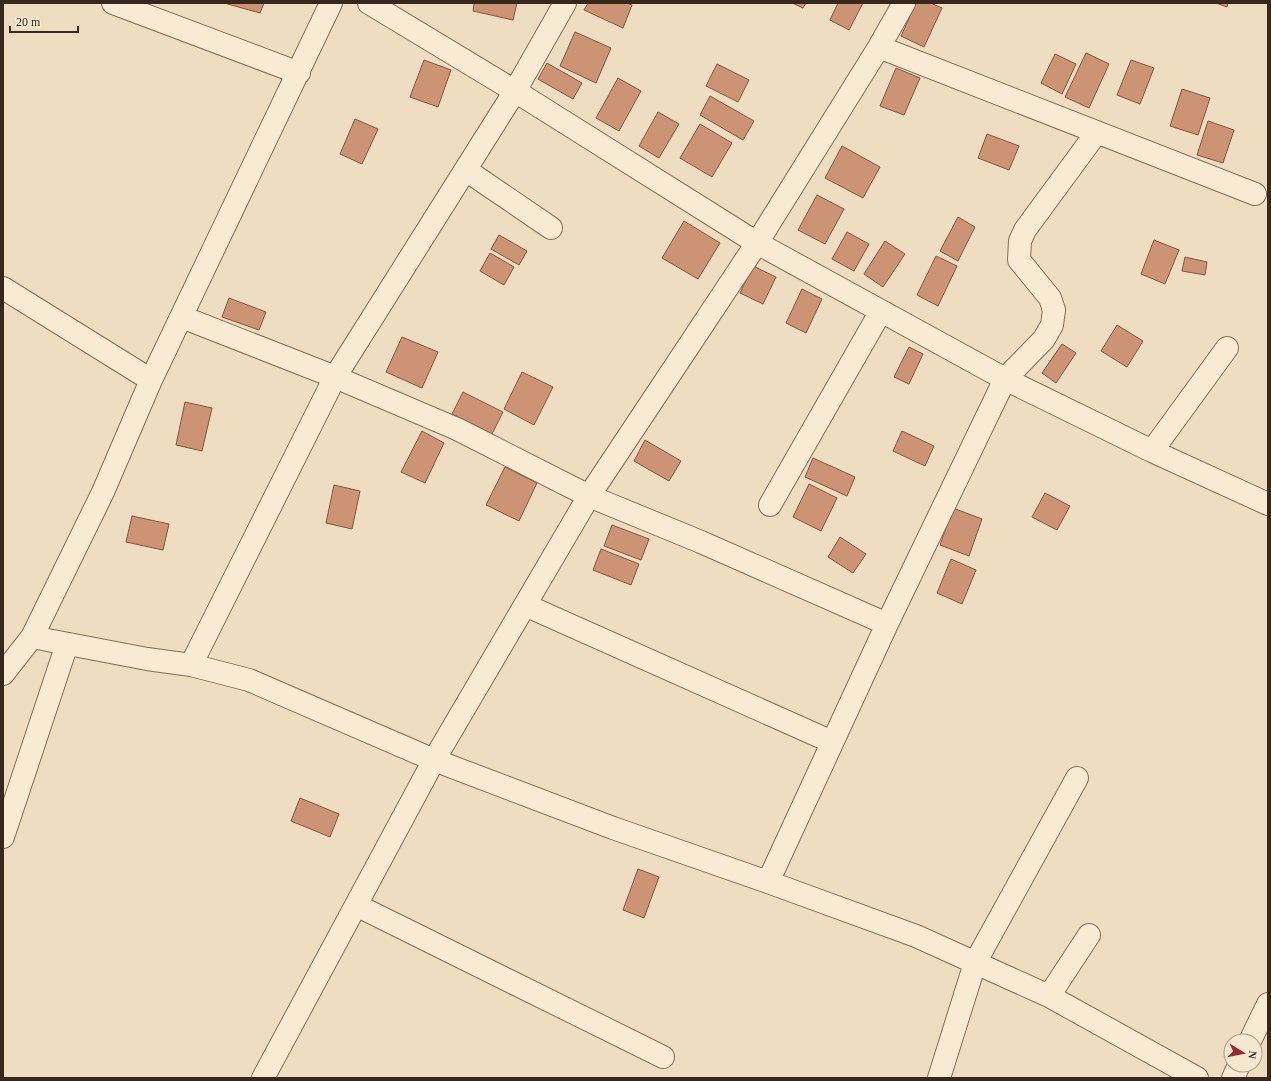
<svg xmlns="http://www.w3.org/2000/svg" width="1271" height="1081" font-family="'Times New Roman',serif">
<rect width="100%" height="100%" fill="#eeddc0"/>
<path fill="#cd9375" stroke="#87553e" d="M224,3H264L260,13Z
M474,3H517L513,20L473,11Z
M588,3H627L632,5L623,28L584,10Z
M792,3H806L803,8Z
M838,3H863L849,30L830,20Z
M916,3H931L942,8L924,47L901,36Z
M1216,3H1228L1227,7Z
M575,32L611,48L596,83L560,66Z
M1086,53L1109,64L1089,108L1065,97Z
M1055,54L1076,64L1062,94L1041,83Z
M424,60L451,70L438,107L410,97Z
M1131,60L1154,68L1140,104L1117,95Z
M547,63L582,83L573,99L538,79Z
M717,64L749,80L738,102L706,86Z
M896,68L920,78L904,115L880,106Z
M618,78L641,91L619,131L596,118Z
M1182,89L1210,98L1198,135L1170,126Z
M710,96L754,121L743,140L700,115Z
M658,112L679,124L659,158L639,146Z
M355,119L378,129L362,164L340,154Z
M1208,121L1234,130L1223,163L1197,155Z
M700,124L732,143L712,177L680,158Z
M987,134L1019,146L1009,170L978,158Z
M842,146L880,167L863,198L825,178Z
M817,195L844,209L825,244L798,230Z
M958,217L975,227L958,261L940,251Z
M684,221L720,243L698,279L662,258Z
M847,232L869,244L854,271L832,259Z
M499,235L527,251L519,265L491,249Z
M1154,240L1179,250L1165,284L1141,274Z
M885,241L905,254L883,287L864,274Z
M490,253L514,267L504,285L480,271Z
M936,256L957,266L938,306L917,295Z
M1185,257L1207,262L1205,275L1182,271Z
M753,266L776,277L763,304L740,293Z
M802,289L822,299L806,333L786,323Z
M229,298L266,312L259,330L222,317Z
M1117,325L1143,341L1127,367L1101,351Z
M402,337L438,352L422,388L386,372Z
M1062,344L1076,353L1056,383L1042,373Z
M909,347L923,354L909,384L894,377Z
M522,372L553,387L534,425L504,409Z
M463,392L503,412L492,434L452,414Z
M185,402L212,408L202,451L176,445Z
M422,431L444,443L425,483L401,472Z
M902,431L934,446L925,466L893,451Z
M645,440L681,461L669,481L634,461Z
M813,458L855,477L847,496L805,477Z
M505,467L537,483L519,521L486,505Z
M809,484L837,498L821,531L793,517Z
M334,485L360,491L352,529L326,523Z
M1045,493L1070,506L1057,530L1032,517Z
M953,508L982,519L969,556L940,545Z
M132,516L169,524L163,550L126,542Z
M612,525L649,539L641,560L604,546Z
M840,537L866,554L853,573L828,557Z
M601,549L639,564L631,585L593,570Z
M951,559L976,570L962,604L937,593Z
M300,798L339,814L330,837L291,821Z
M638,869L659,877L644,918L623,910Z"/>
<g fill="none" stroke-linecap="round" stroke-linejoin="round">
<g stroke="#876d58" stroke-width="24">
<path id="minor" d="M113,3L299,73
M369,3L515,91L757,243L1005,379L1152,451L1268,504
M879,47L1255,194
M466,170L551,228
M3,288L151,380
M182,317L335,377L457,429L589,496L701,542L887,624
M1152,451L1227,348
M770,505L881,311
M525,605L832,742
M32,637L147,659L191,665L249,680L434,760L613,828L768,882L916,936L1049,996L1197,1078
M191,665L335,377L515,91L565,3
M3,674L32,637L103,492L151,380L331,3
M3,837L67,644
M768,882L887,624L1005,379L1044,339L1052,325L1054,310L1050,298L1019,260L1020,241L1025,230L1097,132
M356,905L663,1057
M1049,996L1089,935
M1250,1041L1268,1004
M263,1078L434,760L589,496L757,243L879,47L904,3
M939,1078L975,963L1077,778
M1233,1078L1239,1065"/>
</g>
<use href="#minor" stroke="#f9ebd3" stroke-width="22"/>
</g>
<rect width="1271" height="1081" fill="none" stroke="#37271c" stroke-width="8"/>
<g transform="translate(1243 1053) rotate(100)"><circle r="19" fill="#f6e8d0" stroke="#aa9b88"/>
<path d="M0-3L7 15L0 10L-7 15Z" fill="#972731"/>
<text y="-6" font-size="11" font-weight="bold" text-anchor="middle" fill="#37271c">N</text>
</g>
<path d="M10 26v6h68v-6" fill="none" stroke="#37271c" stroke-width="2"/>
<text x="16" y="26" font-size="12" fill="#37271c" stroke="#f6e8d0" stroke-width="3" paint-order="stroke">20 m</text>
</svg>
